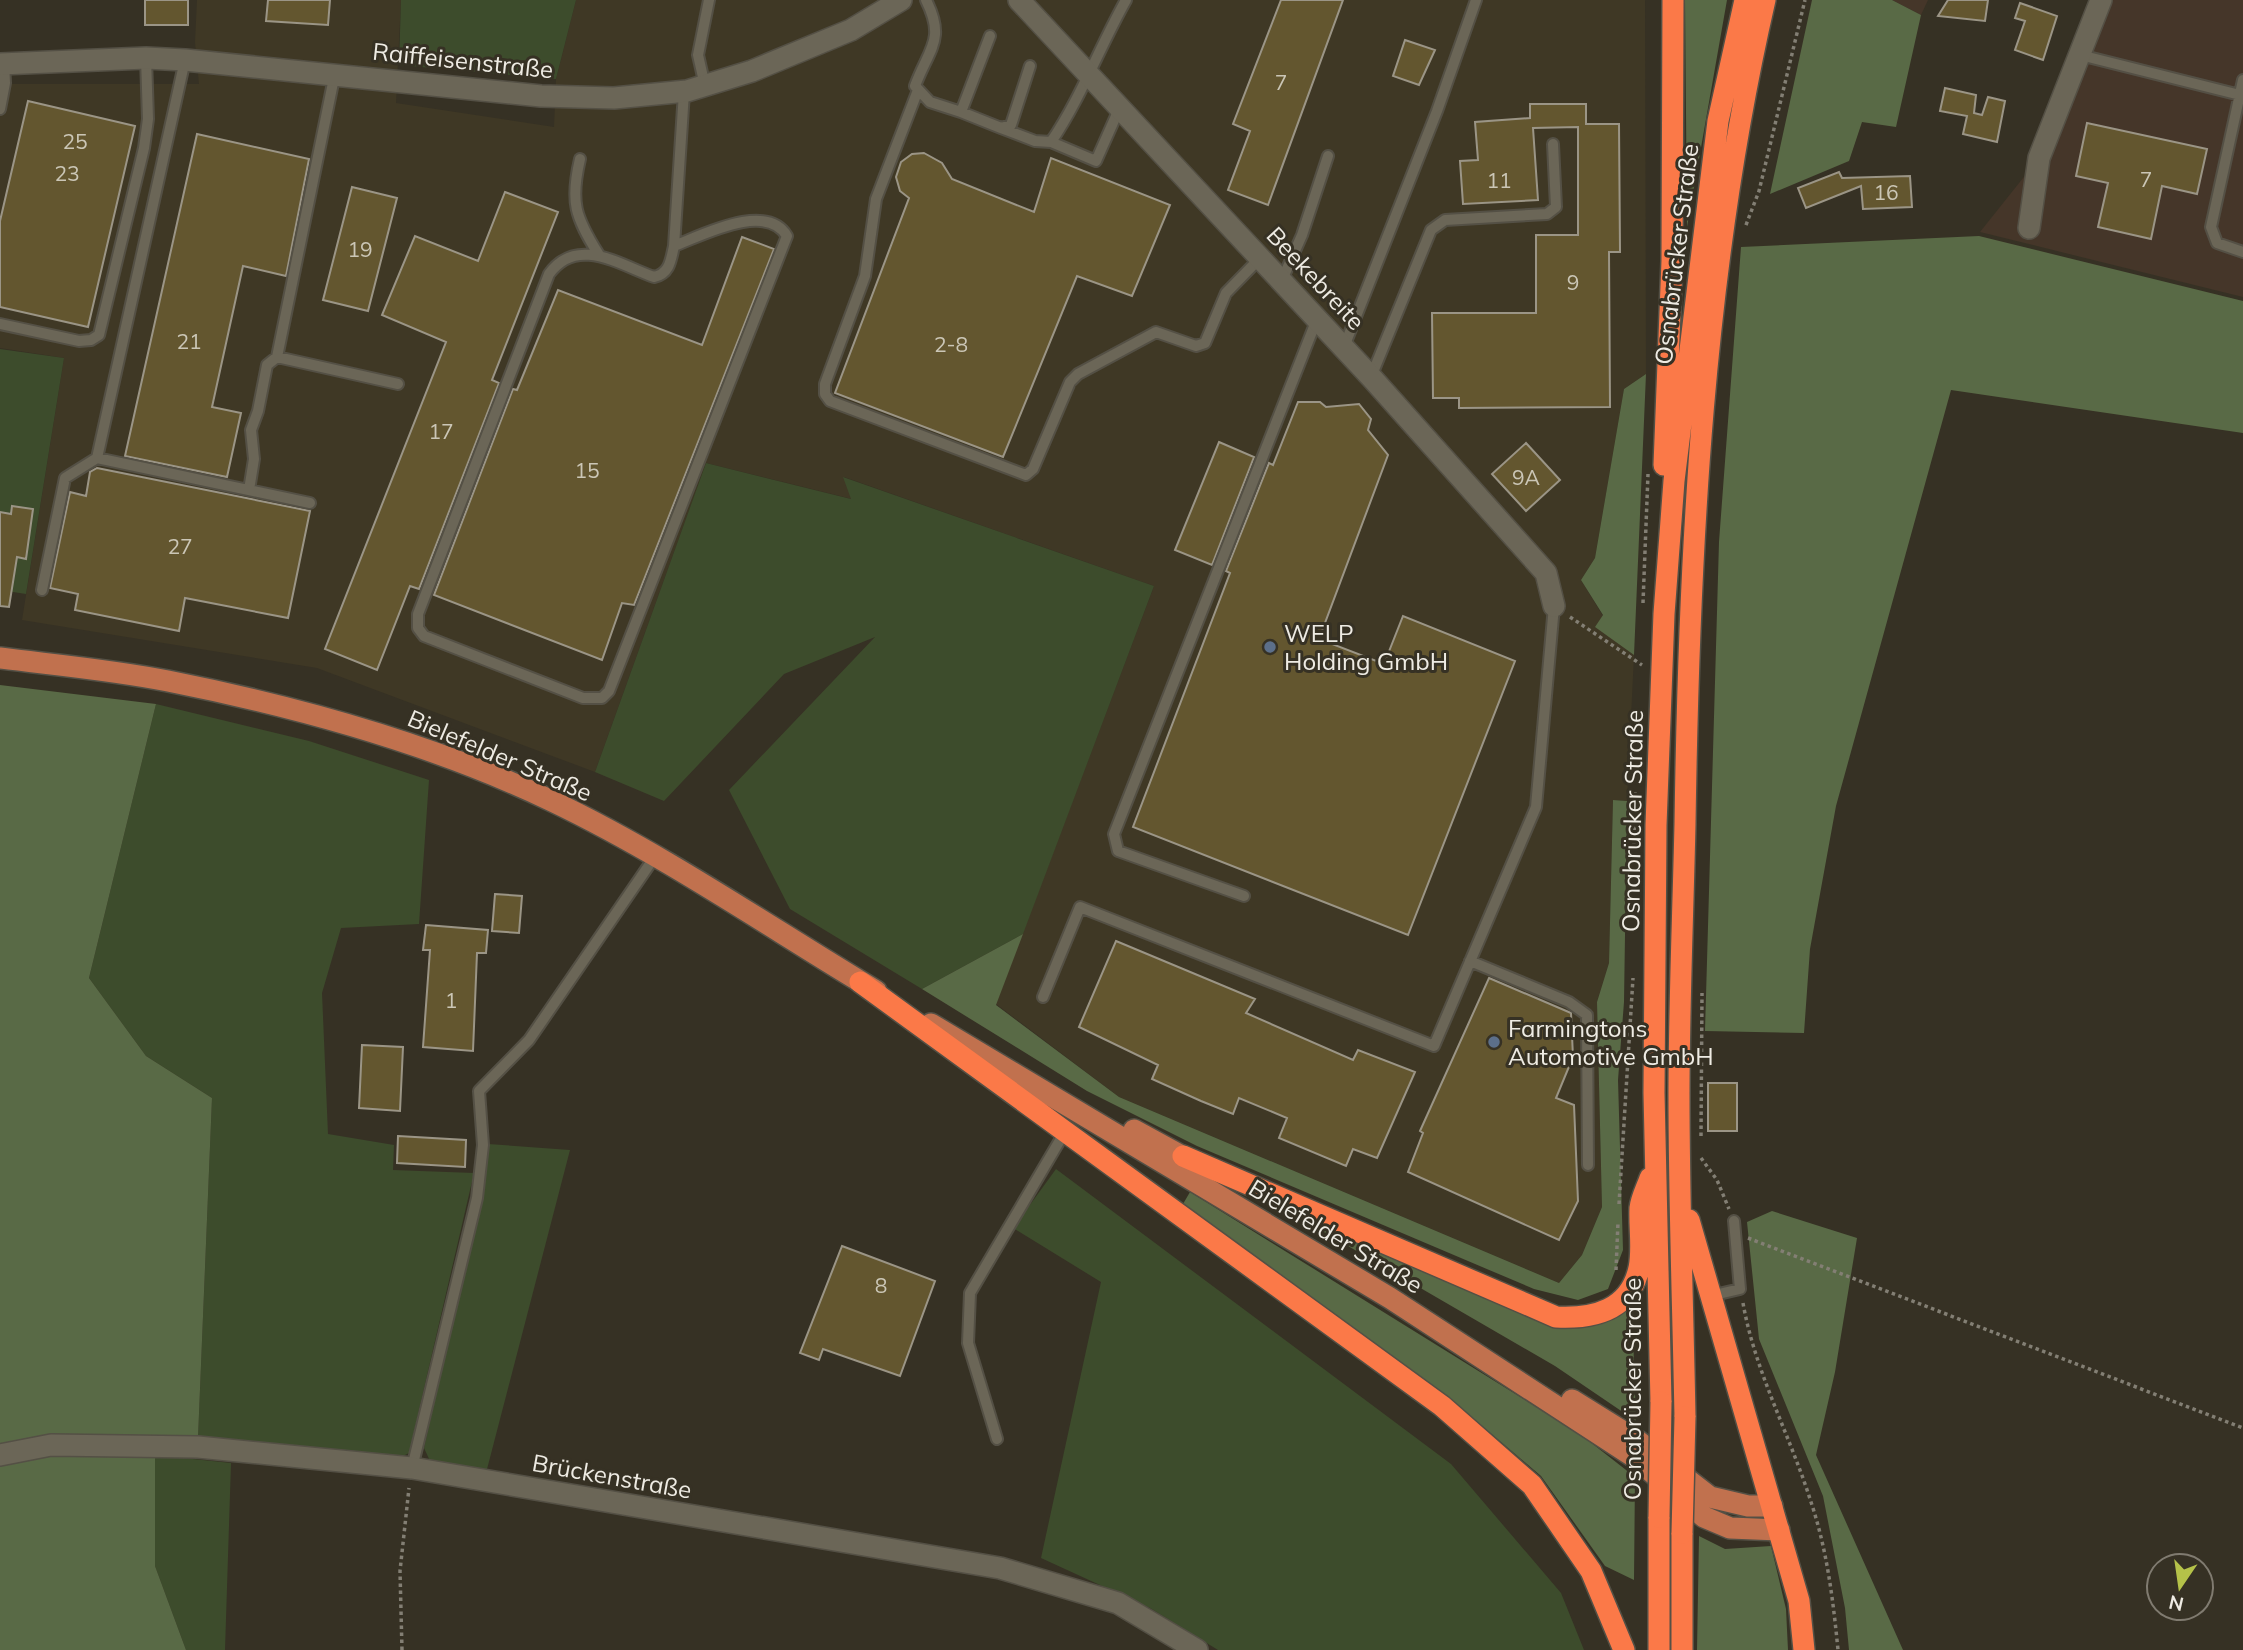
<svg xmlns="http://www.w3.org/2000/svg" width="2243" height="1650" font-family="Mulish,sans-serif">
<rect width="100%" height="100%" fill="#363124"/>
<path fill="#3f3825" d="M197,0H401L396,103L554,127L556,79L576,0H1645L1646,374L1624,389L1595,558L1581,580L1603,616L1596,627L1634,655L1627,801L1613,800L1609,963L1597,1002L1602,1207L1582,1255L1559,1283L1119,1097L996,1004L1154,586L844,477L852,499L706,463L595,772L317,668L22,620L64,358L0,348V84H199L195,42Z"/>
<path fill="#453629" d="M1892,0H1928L1921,15Z
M2101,0H2243V297L1980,232L2039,158Z"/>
<path fill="#3d4c2c" d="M401,0H576L556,79L399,65Z
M0,349L64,358L26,594L0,590Z
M706,463L851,499L843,477L1154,586L1023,934L922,989L790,909L729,790L875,637L784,674L664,801L595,772Z
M156,704L309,741L429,780L419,924L341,928L322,993L328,1134L394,1145L393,1170L474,1173L409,1453L395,1460L198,1438L212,1098L146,1056L89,978Z
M488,1144L570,1150L486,1473L431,1463L424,1448L483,1190Z
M1056,1169L1451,1464L1561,1593L1584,1650H1218L1150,1608L1041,1558L1101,1282L1013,1228Z
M155,1455L231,1463L225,1650H186L155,1566Z"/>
<path fill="#596a46" d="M1685,0H1727L1687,227Z
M1812,0H1892L1921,15L1896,127L1862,122L1849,161L1770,194Z
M1979,236L2243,301V433L1951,390L1836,806L1810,949L1804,1033L1705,1031L1719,542L1741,247Z
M1646,374L1634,655L1595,627L1603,615L1581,580L1595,558L1624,389Z
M0,685L156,704L89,978L146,1056L212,1098L198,1438L155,1435V1566L186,1650H0Z
M1613,800L1627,801L1624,1002L1618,1080L1623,1250L1608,1289L1578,1300L1534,1289L1197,1146L1087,1091L922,989L1023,934L996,1005L1119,1097L1559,1283L1582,1255L1602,1207L1597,1002L1609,963Z
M1190,1192L1580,1434L1635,1477L1634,1580L1605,1566L1541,1476L1448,1397L1183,1204Z
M1772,1211L1857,1238L1835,1372L1816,1455L1903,1650H1849L1845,1608L1823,1496L1759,1339L1747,1222Z
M1298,1217L1541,1321C1583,1331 1597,1330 1632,1305L1636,1421L1555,1366Z
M1699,1536L1725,1549L1771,1546L1786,1609L1788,1650H1697Z"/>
<path fill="#63562f" stroke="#9b9586" stroke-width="2" d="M145,0H188V25H145Z
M268,0H330L328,25L266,21Z
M1281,0H1343L1268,205L1228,190L1250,131L1233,124Z
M1948,0H1988L1985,21L1938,16Z
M2020,3L2057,16L2043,60L2015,50L2025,21L2015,18Z
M1405,40L1435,50L1419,85L1393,76Z
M1945,88L1976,95L1974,113L1982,115L1988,97L2005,101L1997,142L1963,134L1967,116L1940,111Z
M28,101L135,126L88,327L0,307V221Z
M1530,104H1586V124H1619L1620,252H1609L1610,407L1459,408V398H1433L1432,313H1536V235H1578V127L1533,128L1538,200L1463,204L1460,161L1478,160L1475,122L1530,118Z
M2087,123L2207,149L2197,194L2162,186L2151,239L2098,227L2108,183L2076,176Z
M197,134L309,159L286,276L243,266L212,407L241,413L227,477L125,456Z
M924,153L942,163L952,179L1034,212L1051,158L1170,205L1132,296L1077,276L1003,457L835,393L909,198L900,191L896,177L901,162L912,154Z
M1839,172L1842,178L1910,176L1912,207L1863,209L1861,186L1806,208L1798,188Z
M352,187L397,198L368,311L323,300Z
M505,192L558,212L492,380L499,383L419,589L410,586L377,670L325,649L446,342L382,315L415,236L478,261Z
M742,237L774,249L634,605L622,603L602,660L434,595L513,389L517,390L558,290L702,345Z
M1298,402H1320L1326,407L1359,404L1371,419L1368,430L1388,455L1319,639L1384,664L1403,616L1515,661L1408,935L1133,827L1230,573L1226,571L1269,463L1273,465Z
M1219,442L1254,457L1212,565L1175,550Z
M1526,443L1560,480L1526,511L1492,474Z
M97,468L310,511L288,618L185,598L179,631L75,610L78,594L50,588L70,492L86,496L90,472Z
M12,506L33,509L26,559L17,557L9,607L0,606V512L11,514Z
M495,894L522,896L519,933L492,931Z
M426,925L488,930L486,953H477L473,1051L423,1047L430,950H423Z
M1116,941L1255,999L1246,1013L1353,1060L1358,1050L1415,1072L1377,1158L1353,1149L1346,1166L1279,1138L1287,1118L1239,1098L1233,1114L1201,1101L1152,1079L1158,1065L1079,1027Z
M1489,978L1571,1013L1573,1057L1556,1098L1574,1105L1578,1201L1559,1240L1408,1172L1423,1133L1420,1131Z
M362,1045L403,1047L400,1111L359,1108Z
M1708,1083H1737V1131H1708Z
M398,1136L466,1140L465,1167L397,1163Z
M842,1246L935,1281L900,1376L823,1349L819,1360L800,1353Z"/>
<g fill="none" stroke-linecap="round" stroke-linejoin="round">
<g stroke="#545045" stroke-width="14">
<path id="lane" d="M926,0C946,40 929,48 915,86L930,102L961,112L990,36
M2080,55L2240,95
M185,60L97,458L310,503
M335,73L277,357L398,384
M2243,80L2211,227L2217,243L2243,252
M705,86L698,55L709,0
M918,90L876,199L865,276L825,384V394L830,401L1026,475L1033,469L1070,382L1078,374L1156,332L1196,346L1205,343L1226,293L1261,257
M0,109L5,83L4,63
M961,112L1001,128L1011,125L1030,66
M1001,128L1035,141L1051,142C1081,98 1100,46 1126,0
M1051,142L1096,161L1120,107
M580,159C570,202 575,217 599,255
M674,246C701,236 766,201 787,236L609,691L602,698H583L424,636L418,628V614L549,274C577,235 620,265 654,277C670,274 671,259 674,246L684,92
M1282,280L1302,235L1328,156
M0,324L79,341L91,340L99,335L144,148L148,119L146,58
M1344,347L1437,111L1476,0
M1371,377L1431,230L1445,220L1547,214L1556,207L1553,144
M249,490L254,459L251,430L258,411L267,365L277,357
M42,590L65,478L97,458
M1244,896L1118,851L1114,834L1317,319
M1470,961L1569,1002L1587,1015L1588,1165
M1043,997L1080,907L1434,1046L1536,807L1554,606
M1710,1296L1740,1289L1734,1221
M997,1439L968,1343L970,1293L1066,1130
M412,1468L477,1198L483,1145L479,1091L529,1040L656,855"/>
</g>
<g stroke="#545045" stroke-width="24">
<path id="street" d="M1019,0L1371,377L1546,573L1554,606
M0,64L146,58L185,60L541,96L614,98L687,91L752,71L851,30L901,0
M2029,228L2039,158L2101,0
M0,1455L51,1445L198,1447L412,1468L1000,1568L1118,1603L1197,1650"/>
</g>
<g stroke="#545045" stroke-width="24">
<path id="primary" d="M0,658C56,665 113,670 168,681C299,707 431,743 552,801C665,855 769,927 876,991
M931,1024L1390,1298L1634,1457L1704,1517L1730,1528L1779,1530
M1134,1130L1198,1165
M1572,1400L1638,1441L1710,1497L1748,1506H1772"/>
</g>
<g stroke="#545045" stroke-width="24">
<path id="highway" d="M1664,465L1672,261L1673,0
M860,982L1442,1406L1532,1485L1591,1571L1624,1650
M1183,1156L1556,1317C1594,1319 1630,1310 1639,1268C1643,1249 1639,1228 1640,1208C1641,1198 1647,1187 1650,1178
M1689,1220L1799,1601L1804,1650
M1661,1402L1654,1093L1656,825L1664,614L1674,481L1718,121L1745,0
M1685,1417C1683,1310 1679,1203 1679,1095C1679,1005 1683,914 1685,824C1689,548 1703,269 1765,0
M1659,1650V1517
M1682,1650V1533"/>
</g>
<path stroke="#837f74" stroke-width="3.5" stroke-dasharray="3.5 3.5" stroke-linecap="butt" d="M1746,225L1759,191L1805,0
M1643,603L1648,474
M1570,617L1642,665
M1633,886L1635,792
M1701,1136L1702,993
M1701,1158L1717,1180L1729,1209
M1619,1204L1633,978
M1748,1238L2243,1428
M1616,1270L1618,1222
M1743,1303C1755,1372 1790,1435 1811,1502C1827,1550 1833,1599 1838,1650
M402,1650L400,1571L409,1488"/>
<use href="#lane" stroke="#6b6657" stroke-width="10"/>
<use href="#street" stroke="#6b6657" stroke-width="21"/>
<use href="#primary" stroke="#c1714e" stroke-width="21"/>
<use href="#highway" stroke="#fb7948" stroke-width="21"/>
<g stroke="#545045" stroke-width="24" stroke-linecap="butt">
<path id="highway-bridge" d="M1659,1517L1661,1402
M1682,1533L1685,1417"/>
</g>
<use href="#highway-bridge" stroke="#fb7948" stroke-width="21"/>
</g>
<g fill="#5c6f8a" stroke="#363124" stroke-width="2.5">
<circle cx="1270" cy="647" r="7"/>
<circle cx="1494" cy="1042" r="7"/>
</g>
<g text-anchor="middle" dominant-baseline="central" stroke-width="6" stroke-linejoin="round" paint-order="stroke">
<g font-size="21" fill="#cbc6b6">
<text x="1281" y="82">7</text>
<text x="75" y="141">25</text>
<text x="67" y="173">23</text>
<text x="2146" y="179">7</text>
<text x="1499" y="180">11</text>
<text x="1886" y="192">16</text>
<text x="360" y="249">19</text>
<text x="1573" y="282">9</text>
<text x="189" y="341">21</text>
<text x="951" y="344">2-8</text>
<text x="441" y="431">17</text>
<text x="587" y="470">15</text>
<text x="1526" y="477">9A</text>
<text x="180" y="546">27</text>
<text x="451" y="1000">1</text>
<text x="881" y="1285">8</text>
</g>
<g font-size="24" fill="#eeebe3" stroke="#363124">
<text transform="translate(463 60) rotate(6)">Raiffeisenstraße</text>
<text transform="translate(1676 254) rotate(-83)">Osnabrücker Straße</text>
<text transform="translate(1316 278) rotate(47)">Beekebreite</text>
<text transform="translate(500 755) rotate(23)">Bielefelder Straße</text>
<text transform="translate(1632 821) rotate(-89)">Osnabrücker Straße</text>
<text transform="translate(1336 1236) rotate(31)">Bielefelder Straße</text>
<text transform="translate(1632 1389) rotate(-90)">Osnabrücker Straße</text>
<text transform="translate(612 1476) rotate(10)">Brückenstraße</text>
</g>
<g font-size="24" fill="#eeebe3" stroke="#363124" text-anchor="start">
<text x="1284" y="633">WELP<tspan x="1284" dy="28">Holding GmbH</tspan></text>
<text x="1508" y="1028">Farmingtons<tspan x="1508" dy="28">Automotive GmbH</tspan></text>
</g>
</g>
<g transform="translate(2180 1587) rotate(193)"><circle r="33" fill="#363124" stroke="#807b70" stroke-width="2"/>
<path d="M0-5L12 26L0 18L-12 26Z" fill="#b5c249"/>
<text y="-10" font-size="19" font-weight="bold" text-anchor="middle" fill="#eeebe3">N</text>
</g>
</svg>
